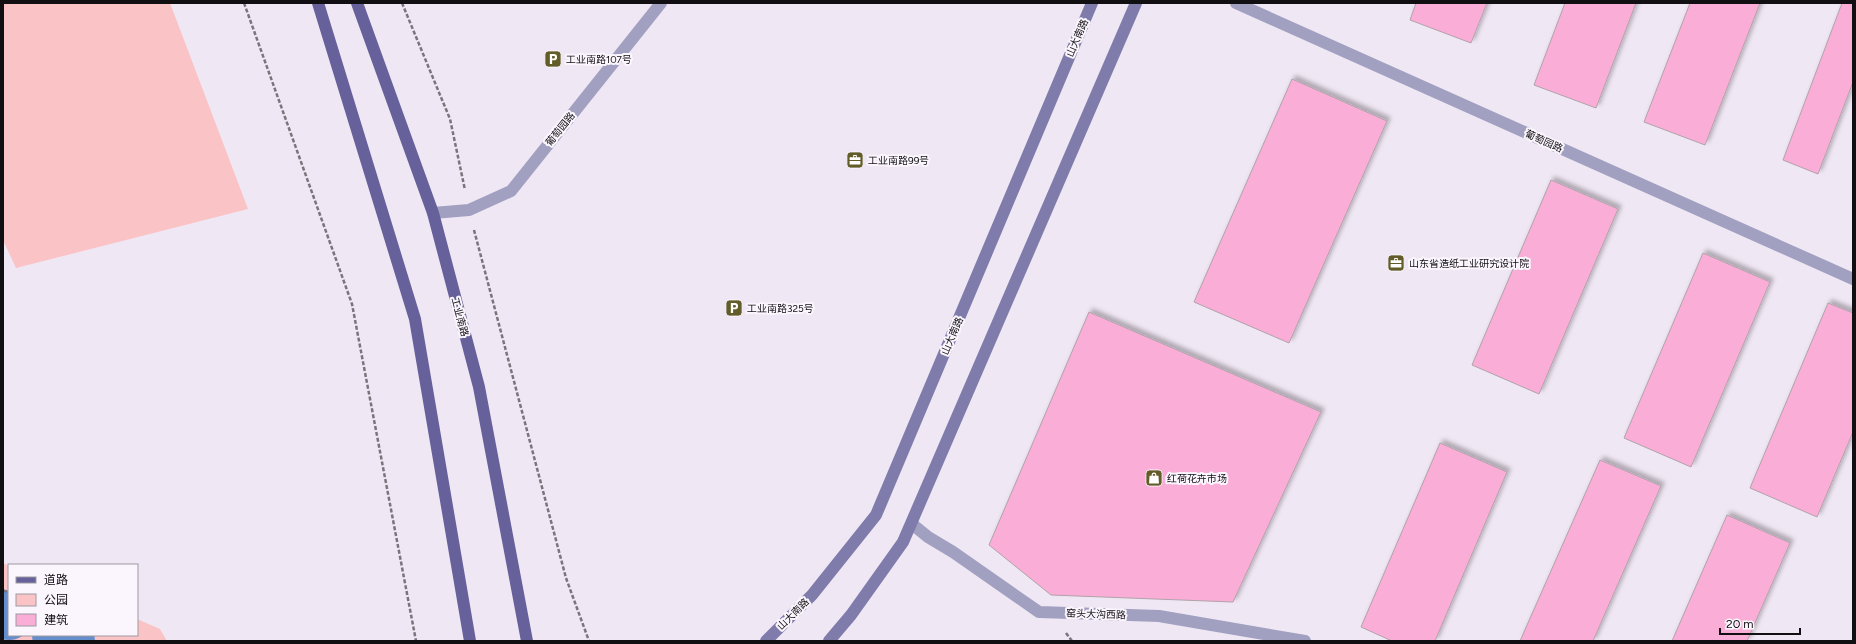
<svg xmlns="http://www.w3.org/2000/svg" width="1856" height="644" font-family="Figtree,'Noto Sans SC',sans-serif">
<defs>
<filter id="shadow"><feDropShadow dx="3.5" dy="-3.5" stdDeviation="2" flood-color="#0004"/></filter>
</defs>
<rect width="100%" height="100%" fill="#f0e7f4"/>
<path fill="#fac3c6" d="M3,3H170L248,209L16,268L3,240Z
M3,563L9,566V635H137V619L160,629L167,641H3Z"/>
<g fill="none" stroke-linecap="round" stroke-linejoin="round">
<path stroke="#648fcc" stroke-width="48" d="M3,614L9,616
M56,635L71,641"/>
</g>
<path fill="#faadd7" stroke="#b1a2a9" filter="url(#shadow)" d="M1416,3H1487L1471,43L1410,20Z
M1565,3H1636L1596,108L1534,85Z
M1690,3H1760L1705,145L1644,122Z
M1842,3H1853V82L1818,174L1783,160Z
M1292,79L1387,121L1289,343L1194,302Z
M1551,180L1618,209L1539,394L1472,365Z
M1703,253L1770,282L1691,467L1624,438Z
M1828,303L1853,313V432L1817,517L1750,488Z
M1089,312L1321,412L1233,602L1051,595L989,545Z
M1440,443L1507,472L1435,641H1392L1361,627Z
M1600,460L1661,486L1593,641H1520Z
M1727,515L1790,543L1747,641H1672Z"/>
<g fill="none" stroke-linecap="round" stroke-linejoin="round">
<path stroke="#7a747c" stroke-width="2.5" stroke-dasharray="4 2" stroke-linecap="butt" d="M244,3L352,304L416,641
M402,3L450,119L465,190
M474,230L566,578L589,641
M3,590L9,593
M1066,633L1072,641"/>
<path stroke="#a1a0c1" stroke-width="12" d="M1236,3L1853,279
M433,213L469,210L511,191L661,3
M912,524L928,537L953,552L1039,612L1159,616L1305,641"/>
<path stroke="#7f7cab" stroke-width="12" d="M766,641L812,595L876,515L1092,3
M829,641L851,615L903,542L1136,3"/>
<path stroke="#66619a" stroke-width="12" d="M318,3L415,319L470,641
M357,3L433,213L479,387L527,641"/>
</g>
<defs>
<g id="parking-square" transform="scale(0.9)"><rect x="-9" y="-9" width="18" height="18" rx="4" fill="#625c29" stroke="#fbf6fe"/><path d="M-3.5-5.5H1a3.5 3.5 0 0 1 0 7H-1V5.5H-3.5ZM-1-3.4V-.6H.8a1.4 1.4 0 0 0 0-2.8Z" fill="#fff"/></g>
<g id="office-square" transform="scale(0.9)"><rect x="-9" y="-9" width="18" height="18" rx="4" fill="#625c29" stroke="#fbf6fe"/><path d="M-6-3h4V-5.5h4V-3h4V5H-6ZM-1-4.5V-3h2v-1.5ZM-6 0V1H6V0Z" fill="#fff"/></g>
<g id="shop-square" transform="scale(0.9)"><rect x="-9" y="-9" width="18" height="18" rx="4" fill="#625c29" stroke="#fbf6fe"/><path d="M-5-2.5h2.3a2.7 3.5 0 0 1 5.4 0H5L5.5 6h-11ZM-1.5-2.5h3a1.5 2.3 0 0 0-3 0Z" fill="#fff"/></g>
</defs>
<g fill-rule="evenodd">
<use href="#parking-square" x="553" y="59"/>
<use href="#office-square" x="855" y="160"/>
<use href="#office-square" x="1396" y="263"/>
<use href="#parking-square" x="734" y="308"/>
<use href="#shop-square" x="1154" y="478"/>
</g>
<g text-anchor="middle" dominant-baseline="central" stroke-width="4" stroke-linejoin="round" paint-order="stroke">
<g font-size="10" fill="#120f13" stroke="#fbf6fe">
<text transform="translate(1077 38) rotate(-67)">山大南路</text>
<text transform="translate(560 129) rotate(-51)">葡萄园路</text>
<text transform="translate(1544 141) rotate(24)">葡萄园路</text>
<text transform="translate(460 317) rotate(75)">工业南路</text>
<text transform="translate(952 336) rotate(-67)">山大南路</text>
<text transform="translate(793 614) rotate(-45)">山大南路</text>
<text transform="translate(1096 614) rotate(2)">窑头大沟西路</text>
</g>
<g font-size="10" fill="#120f13" stroke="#fbf6fe" text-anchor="start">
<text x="566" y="59">工业南路107号</text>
<text x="868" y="160">工业南路99号</text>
<text x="1409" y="263">山东省造纸工业研究设计院</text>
<text x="747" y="308">工业南路325号</text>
<text x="1167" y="478">红荷花卉市场</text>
</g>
</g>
<rect width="1856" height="644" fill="none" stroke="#120f13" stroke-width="8"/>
<rect x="8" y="564" width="130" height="72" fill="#fbf6fe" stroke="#9e9aa0"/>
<rect x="16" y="577" width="20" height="6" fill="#66619a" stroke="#9e9aa0"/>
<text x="44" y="584" font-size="12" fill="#120f13">道路</text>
<rect x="16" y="594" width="20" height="12" fill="#fac3c6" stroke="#9e9aa0"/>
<text x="44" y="604" font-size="12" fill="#120f13">公园</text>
<rect x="16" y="614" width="20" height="12" fill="#faadd7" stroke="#9e9aa0"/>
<text x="44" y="624" font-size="12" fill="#120f13">建筑</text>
<path d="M1720 628v6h80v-6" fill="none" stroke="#120f13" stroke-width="2"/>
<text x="1726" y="628" font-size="12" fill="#120f13" stroke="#fbf6fe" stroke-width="3" paint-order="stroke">20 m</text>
</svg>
